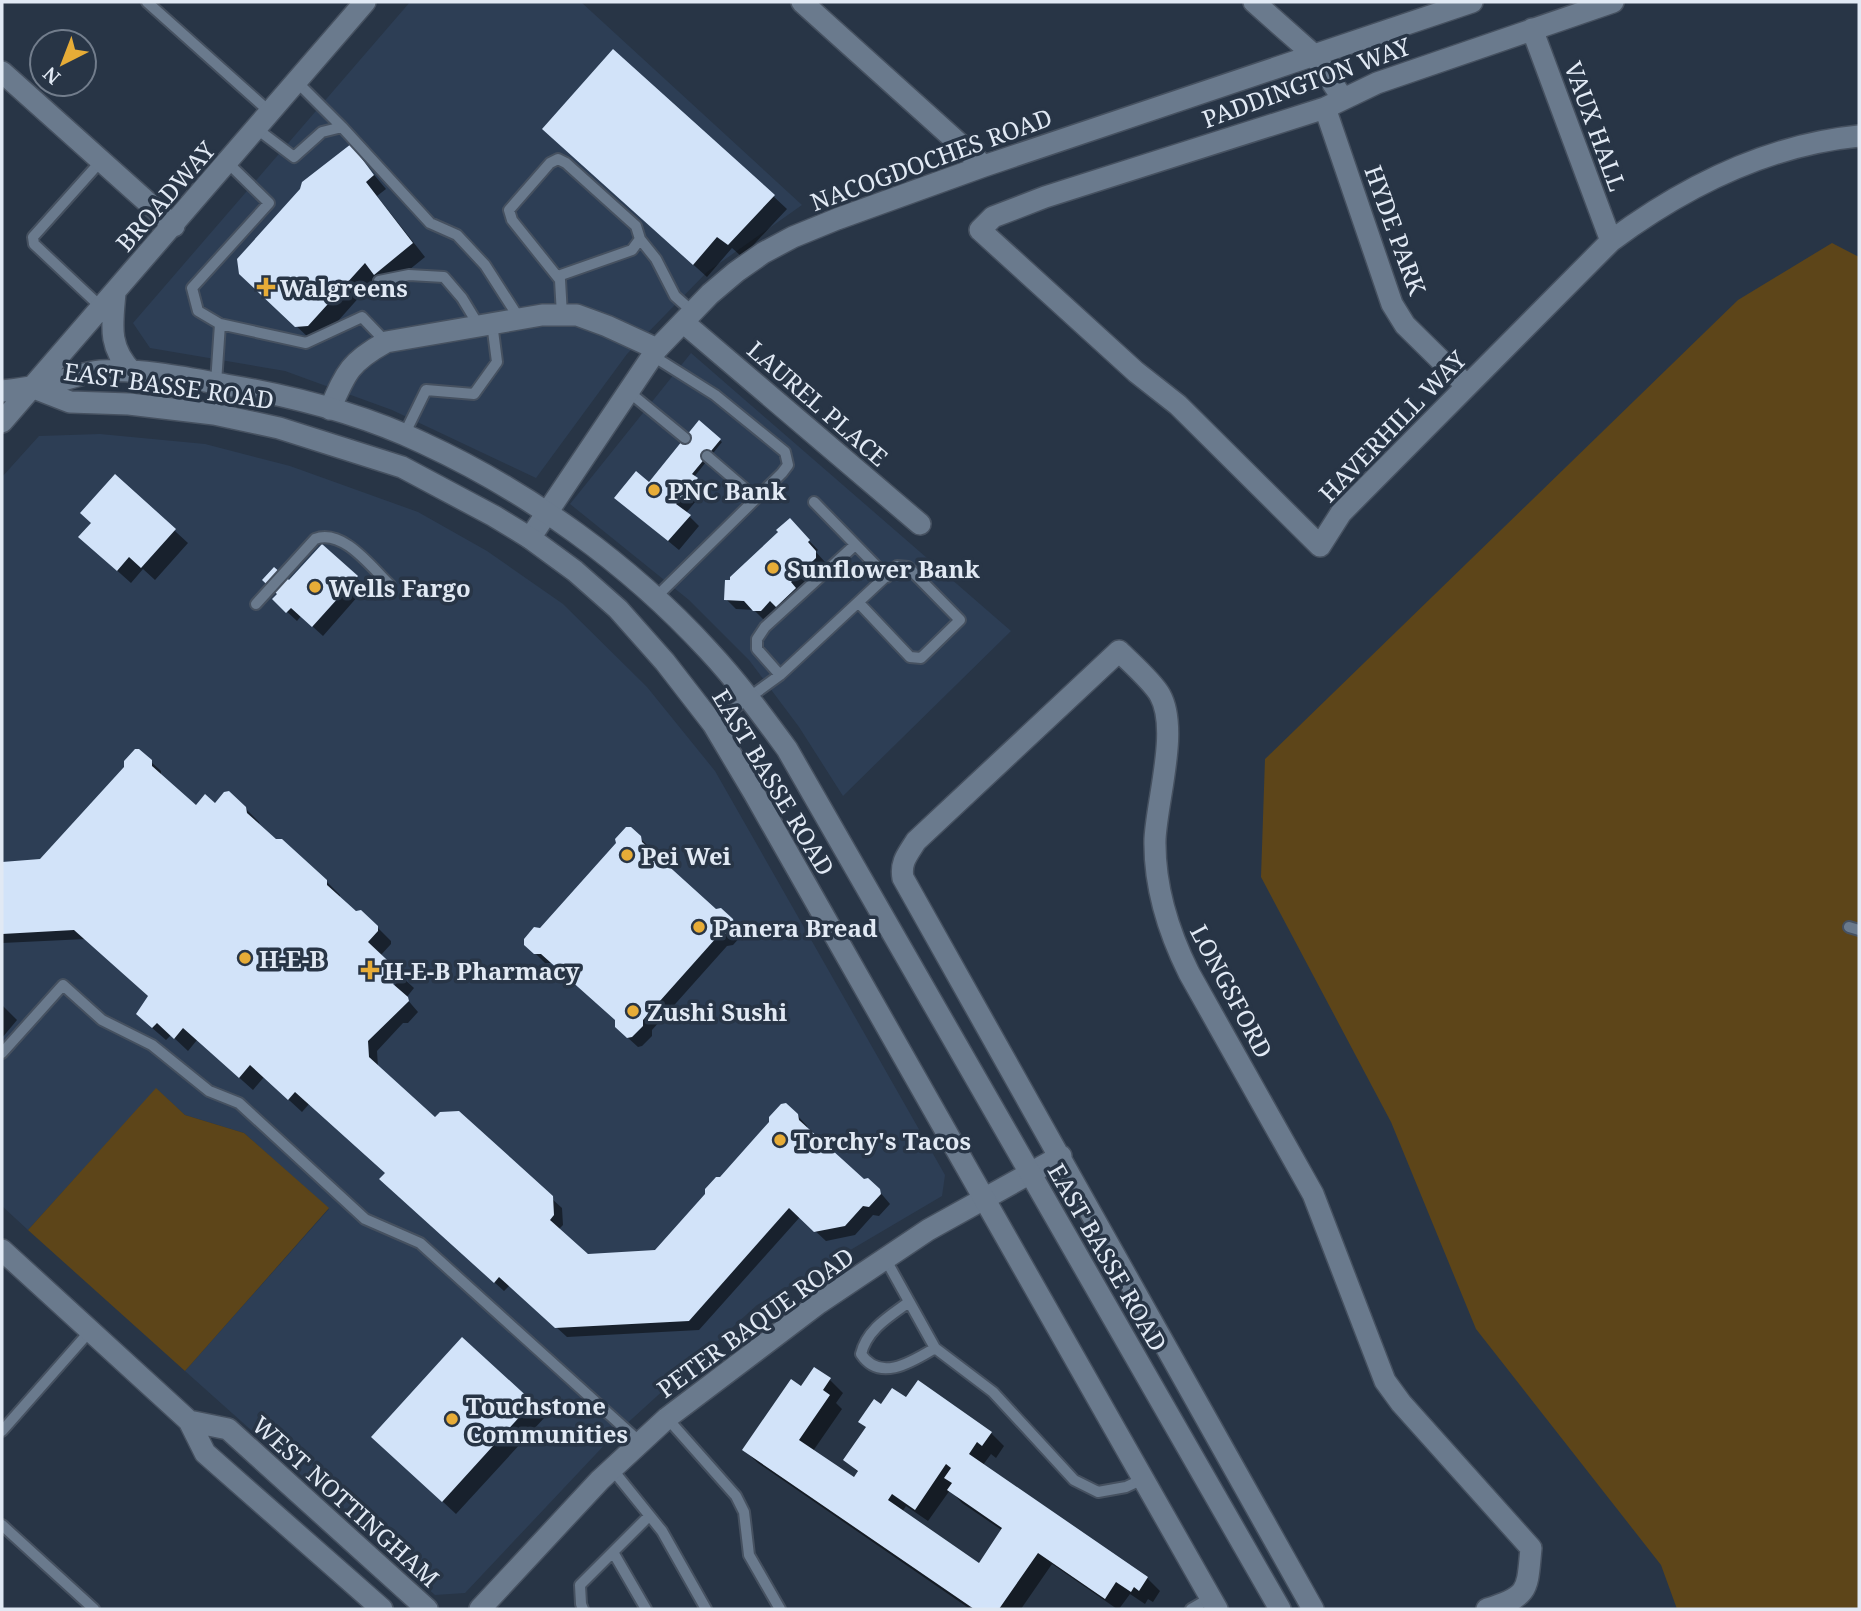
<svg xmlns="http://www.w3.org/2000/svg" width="1861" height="1611" font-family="'Noto Serif',serif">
<rect width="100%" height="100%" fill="#283546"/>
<path fill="#2d3e55" d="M410,2H581L802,205L707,272L627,354L536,478L392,410L285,371L150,348L133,323Z
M691,353L1011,631L843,796L799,727L749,660L689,600L570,504Z
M100,434L205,444L290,466L418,512L487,551L563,604L647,687L715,771L945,1175L942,1196L757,1305L611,1438L465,1593L435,1595L185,1371L329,1209L244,1133L185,1115L156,1089L28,1230L2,1206V477L39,436Z"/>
<path fill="#5d4519" d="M1832,243L1859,257V1609H1677L1661,1565L1476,1329L1391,1122L1261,877L1265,759L1738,300Z
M156,1088L185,1115L244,1133L329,1208L185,1371L28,1230Z"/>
<path fill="#0007" fill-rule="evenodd" d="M558,142L773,196L787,209L742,257L732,248L707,277Z
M350,146L386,189L377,196L425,257L388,287L378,276L322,339H310L255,287Z
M699,423L722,442L694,477L706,489L686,513L699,526L679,550L616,498L649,484Z
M115,476L188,543L155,580L143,569L131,583L94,550Z
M789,520L818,550L816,552L825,562V568L799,593L805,598L787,616L781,610L771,620H764L754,610L736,609L726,599L732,582Z
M322,546L366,587L323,636L301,616L297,621L284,609L289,583Z
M150,761L161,771V776L196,807L215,805L245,808L259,822L260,826L326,881L340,895V899L377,927L391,941V944L380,956L328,1058L402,977L414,988L406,998L418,1012L408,1023H403L377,1051L378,1067L435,1120L551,1198L562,1208L563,1225L558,1230L587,1256L656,1252L721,1179L797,1115L807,1126L808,1131L863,1181L879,1191L890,1204L879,1216L873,1215L855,1235L826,1241L800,1217L699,1330L567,1337L510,1285L504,1291L391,1189L387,1173L309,1104L302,1112L264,1077L253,1090L197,1040L188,1051L171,1035L166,1040L151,1027L149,997L86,939L2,943V864L41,861Z
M640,838L650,848L651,853L715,911L732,920L742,931L743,934L733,945L727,946L652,1030V1036L642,1046L638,1047L627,1037L617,1020L553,963H545L526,944Z
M2,1005L17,1020L2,1038Z
M462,1339L545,1417L456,1514L387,1450Z
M829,1379L843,1393L836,1403L842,1409L813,1451L854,1480L859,1473L845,1460L882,1407L906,1400L991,1433L1004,1446L996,1458L991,1454L983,1465L1147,1578L1160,1591L1153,1602L1148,1599L1145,1604L1130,1594L1119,1609H1117L1052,1564L1021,1609H970L758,1463L744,1450L801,1388ZM950,1490L962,1503L1003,1531L979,1565L902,1512L906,1506L928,1521Z"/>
<path fill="#d2e3f9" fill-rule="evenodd" d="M613,49L775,195L728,245L717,237L693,265L542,129Z
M351,144L374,175L366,182L413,243L374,275L365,263L308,326L295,327L239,274L237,259L300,189L302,182Z
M699,420L721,439L692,474L698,478L676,504L691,515L668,541L614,498L636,471L649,482Z
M115,474L176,529L141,568L129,557L117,571L78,537L91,523L80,513Z
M790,518L810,540L808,542L816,551V558L791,582L796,588L776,607L770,601L761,611H753L744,601L724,600L725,580H730V577L778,532L776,530Z
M322,544L358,576L312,627L291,608L286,613L272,599L277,594L262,580L274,567L289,580Z
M135,749H139L152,760V766L196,805L205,794L215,803L224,792L229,791L246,807L247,813L276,839H282L327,880V885L356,911L361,910L378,926V931L368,942L402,974L393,984L408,997L409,1001L368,1041L369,1057L435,1117L440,1112L459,1111L553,1196L554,1215L550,1220L588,1254L655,1250L705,1194V1189L716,1177H720L769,1122V1117L781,1104L786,1103L798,1114L799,1120L864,1179L868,1178L880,1189L881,1194L869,1207L863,1206L845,1226L814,1232L789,1208L689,1321L555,1328L499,1277L494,1283L379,1179L385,1173L295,1092L288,1100L250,1065L239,1078L183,1028L174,1039L157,1023L152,1028L136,1014L148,996L74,930L2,934V862L40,859L124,767V761Z
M626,827H631L641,836L642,842L716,909L721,908L733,919L734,924L723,936L717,937L643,1020V1026L632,1037L627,1038L615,1027V1020L541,954H534L524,945V939L534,927L540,928L616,843L615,839Z
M462,1337L533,1402L442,1502L371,1437Z
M814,1367L831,1378L823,1390L830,1395L799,1440L854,1477L858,1471L843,1460L866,1427L858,1422L874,1399L881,1404L892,1388L906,1397L918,1380L992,1432L982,1446L977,1442L969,1454L1148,1577L1139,1591L1134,1587L1131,1592L1116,1582L1105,1599L1038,1553L999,1609H974L742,1450L791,1379L801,1386ZM946,1464L951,1468L944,1478L952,1483L947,1490L1002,1528L979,1563L888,1500L892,1494L915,1510Z"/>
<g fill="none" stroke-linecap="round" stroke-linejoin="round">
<g stroke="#465160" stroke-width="14">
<path id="service" d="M147,2L271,113
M297,82L342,127
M257,129L294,157L322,132L342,127L430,223L457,235L485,265L519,318
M101,161L33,237L34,244L102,308
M558,276L632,250L640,239
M379,281L409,275L444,277L462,298L479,326
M562,315L560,280L512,220L509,210L550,163L558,159L566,163L636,226L640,239L656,259L675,296L693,312
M220,324L306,343L362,317L386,342
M653,356L715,395L785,452L788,465L782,473L654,599
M216,383L220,324L198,311L192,288L269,203L228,163
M629,392L685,438
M404,435L426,390L474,394L497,362L492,323
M707,456L756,498
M814,502L887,577
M256,604L315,539C343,528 372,568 390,585
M780,675L757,649V639L765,627L855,545
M713,724L780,675L897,566L908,567L960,620L921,658L910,657L859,603
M1849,927L1859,930
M2,1053L63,985L102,1020L152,1045L209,1091L239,1103L365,1219L420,1243L641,1443
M886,1260L935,1348L993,1392L1074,1480L1098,1492L1126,1487L1143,1479
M909,1302C890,1316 867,1329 861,1354C880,1383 913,1361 935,1348
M667,1418L736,1496L744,1512L749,1555L780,1609
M2,1431L90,1331
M612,1469L662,1531L706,1609
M2,1525L94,1609
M613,1552L646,1609
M583,1609L581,1604L580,1585L649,1516
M1191,1609L1210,1598"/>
</g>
<g stroke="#465160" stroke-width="24">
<path id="minor" d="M802,2L984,166
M1254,2L1314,55L1343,99
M1613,2L1377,83L1325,108L1045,197L993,217L980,230L1136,372L1178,405L1320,546L1341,513L1611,241C1685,186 1767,145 1859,136
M1532,29L1611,241
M2,72L174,226
M1325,108L1392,304L1405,325L1467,386
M683,322L920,524
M330,409C346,372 350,362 386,342L542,315H577L607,326L657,349
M530,538L657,349L710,294L736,272L763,253L793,237L837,219L984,166L1472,2
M2,1250L189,1421L205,1453L382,1609
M189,1421L228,1429L427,1609
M480,1609L600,1480L667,1418L819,1303L928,1230L1061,1156
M1313,1609L903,878C900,862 908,854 916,841L1119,651C1130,662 1153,682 1160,695C1179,729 1157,799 1155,839C1154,887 1168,931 1189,973L1313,1194L1385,1381L1401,1403L1531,1548C1527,1590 1530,1596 1487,1609"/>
</g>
<g stroke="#465160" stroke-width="24">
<path id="secondary" d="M115,293C112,326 108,347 132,372
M34,388L70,402L129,404L214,414L279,428L402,467L494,516L530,538L575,571L618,609L665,662L713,724L754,793L1217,1609
M2,391C21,389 40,386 59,381C72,378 86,372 100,371C138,368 188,378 226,385C292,396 362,414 423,443C529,492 629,564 708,650C737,681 762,715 787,749L1280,1609
M2,422L365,2"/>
</g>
<use href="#service" stroke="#6a7a8d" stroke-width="10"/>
<use href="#minor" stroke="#6a7a8d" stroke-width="21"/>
<use href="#secondary" stroke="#6a7a8d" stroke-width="21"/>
</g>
<g fill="#e7ac37" stroke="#283546" stroke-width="2.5">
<path d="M262.5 276.5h7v7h7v7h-7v7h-7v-7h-7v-7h7z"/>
<circle cx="654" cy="490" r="7"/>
<circle cx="773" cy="568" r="7"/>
<circle cx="315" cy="587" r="7"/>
<circle cx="627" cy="855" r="7"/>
<circle cx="699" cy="927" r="7"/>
<circle cx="245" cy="958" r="7"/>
<path d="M366.5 959.5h7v7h7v7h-7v7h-7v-7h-7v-7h7z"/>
<circle cx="633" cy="1011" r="7"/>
<circle cx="780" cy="1140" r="7"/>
<circle cx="452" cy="1419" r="7"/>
</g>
<g text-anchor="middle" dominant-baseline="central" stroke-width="7" stroke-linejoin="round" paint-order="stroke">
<g font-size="24" fill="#e1e9f4" stroke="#283546">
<text transform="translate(1306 82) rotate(-20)">PADDINGTON WAY</text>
<text transform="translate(1596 126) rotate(70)">VAUX HALL</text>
<text transform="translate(931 159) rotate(-20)">NACOGDOCHES ROAD</text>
<text transform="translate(165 196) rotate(-49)">BROADWAY</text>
<text transform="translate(1396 230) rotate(70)">HYDE PARK</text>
<text transform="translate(169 385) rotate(8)">EAST BASSE ROAD</text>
<text transform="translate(818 403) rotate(41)">LAUREL PLACE</text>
<text transform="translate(1392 426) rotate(-46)">HAVERHILL WAY</text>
<text transform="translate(774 782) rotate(59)">EAST BASSE ROAD</text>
<text transform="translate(1232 991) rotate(62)">LONGSFORD</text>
<text transform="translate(1108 1257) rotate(60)">EAST BASSE ROAD</text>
<text transform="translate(755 1322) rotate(-36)">PETER BAQUE ROAD</text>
<text transform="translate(346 1501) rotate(42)">WEST NOTTINGHAM</text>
</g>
<g font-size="24" font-weight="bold" fill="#e1e9f4" stroke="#283546" text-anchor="start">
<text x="280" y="287">Walgreens</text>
<text x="668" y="490">PNC Bank</text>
<text x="787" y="568">Sunflower Bank</text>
<text x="329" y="587">Wells Fargo</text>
<text x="641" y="855">Pei Wei</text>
<text x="713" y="927">Panera Bread</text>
<text x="259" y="958">H-E-B</text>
<text x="384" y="970">H-E-B Pharmacy</text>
<text x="647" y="1011">Zushi Sushi</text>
<text x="794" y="1140">Torchy's Tacos</text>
<text x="466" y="1405">Touchstone<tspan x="466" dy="28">Communities</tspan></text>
</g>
</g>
<rect width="1861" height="1611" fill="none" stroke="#e1e9f4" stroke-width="7"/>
<g transform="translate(63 63) rotate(222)"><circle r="33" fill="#283546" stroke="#727d8c" stroke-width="2"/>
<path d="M0-5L12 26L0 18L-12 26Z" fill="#e7ac37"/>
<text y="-10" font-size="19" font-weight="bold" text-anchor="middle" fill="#e1e9f4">N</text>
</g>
</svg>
